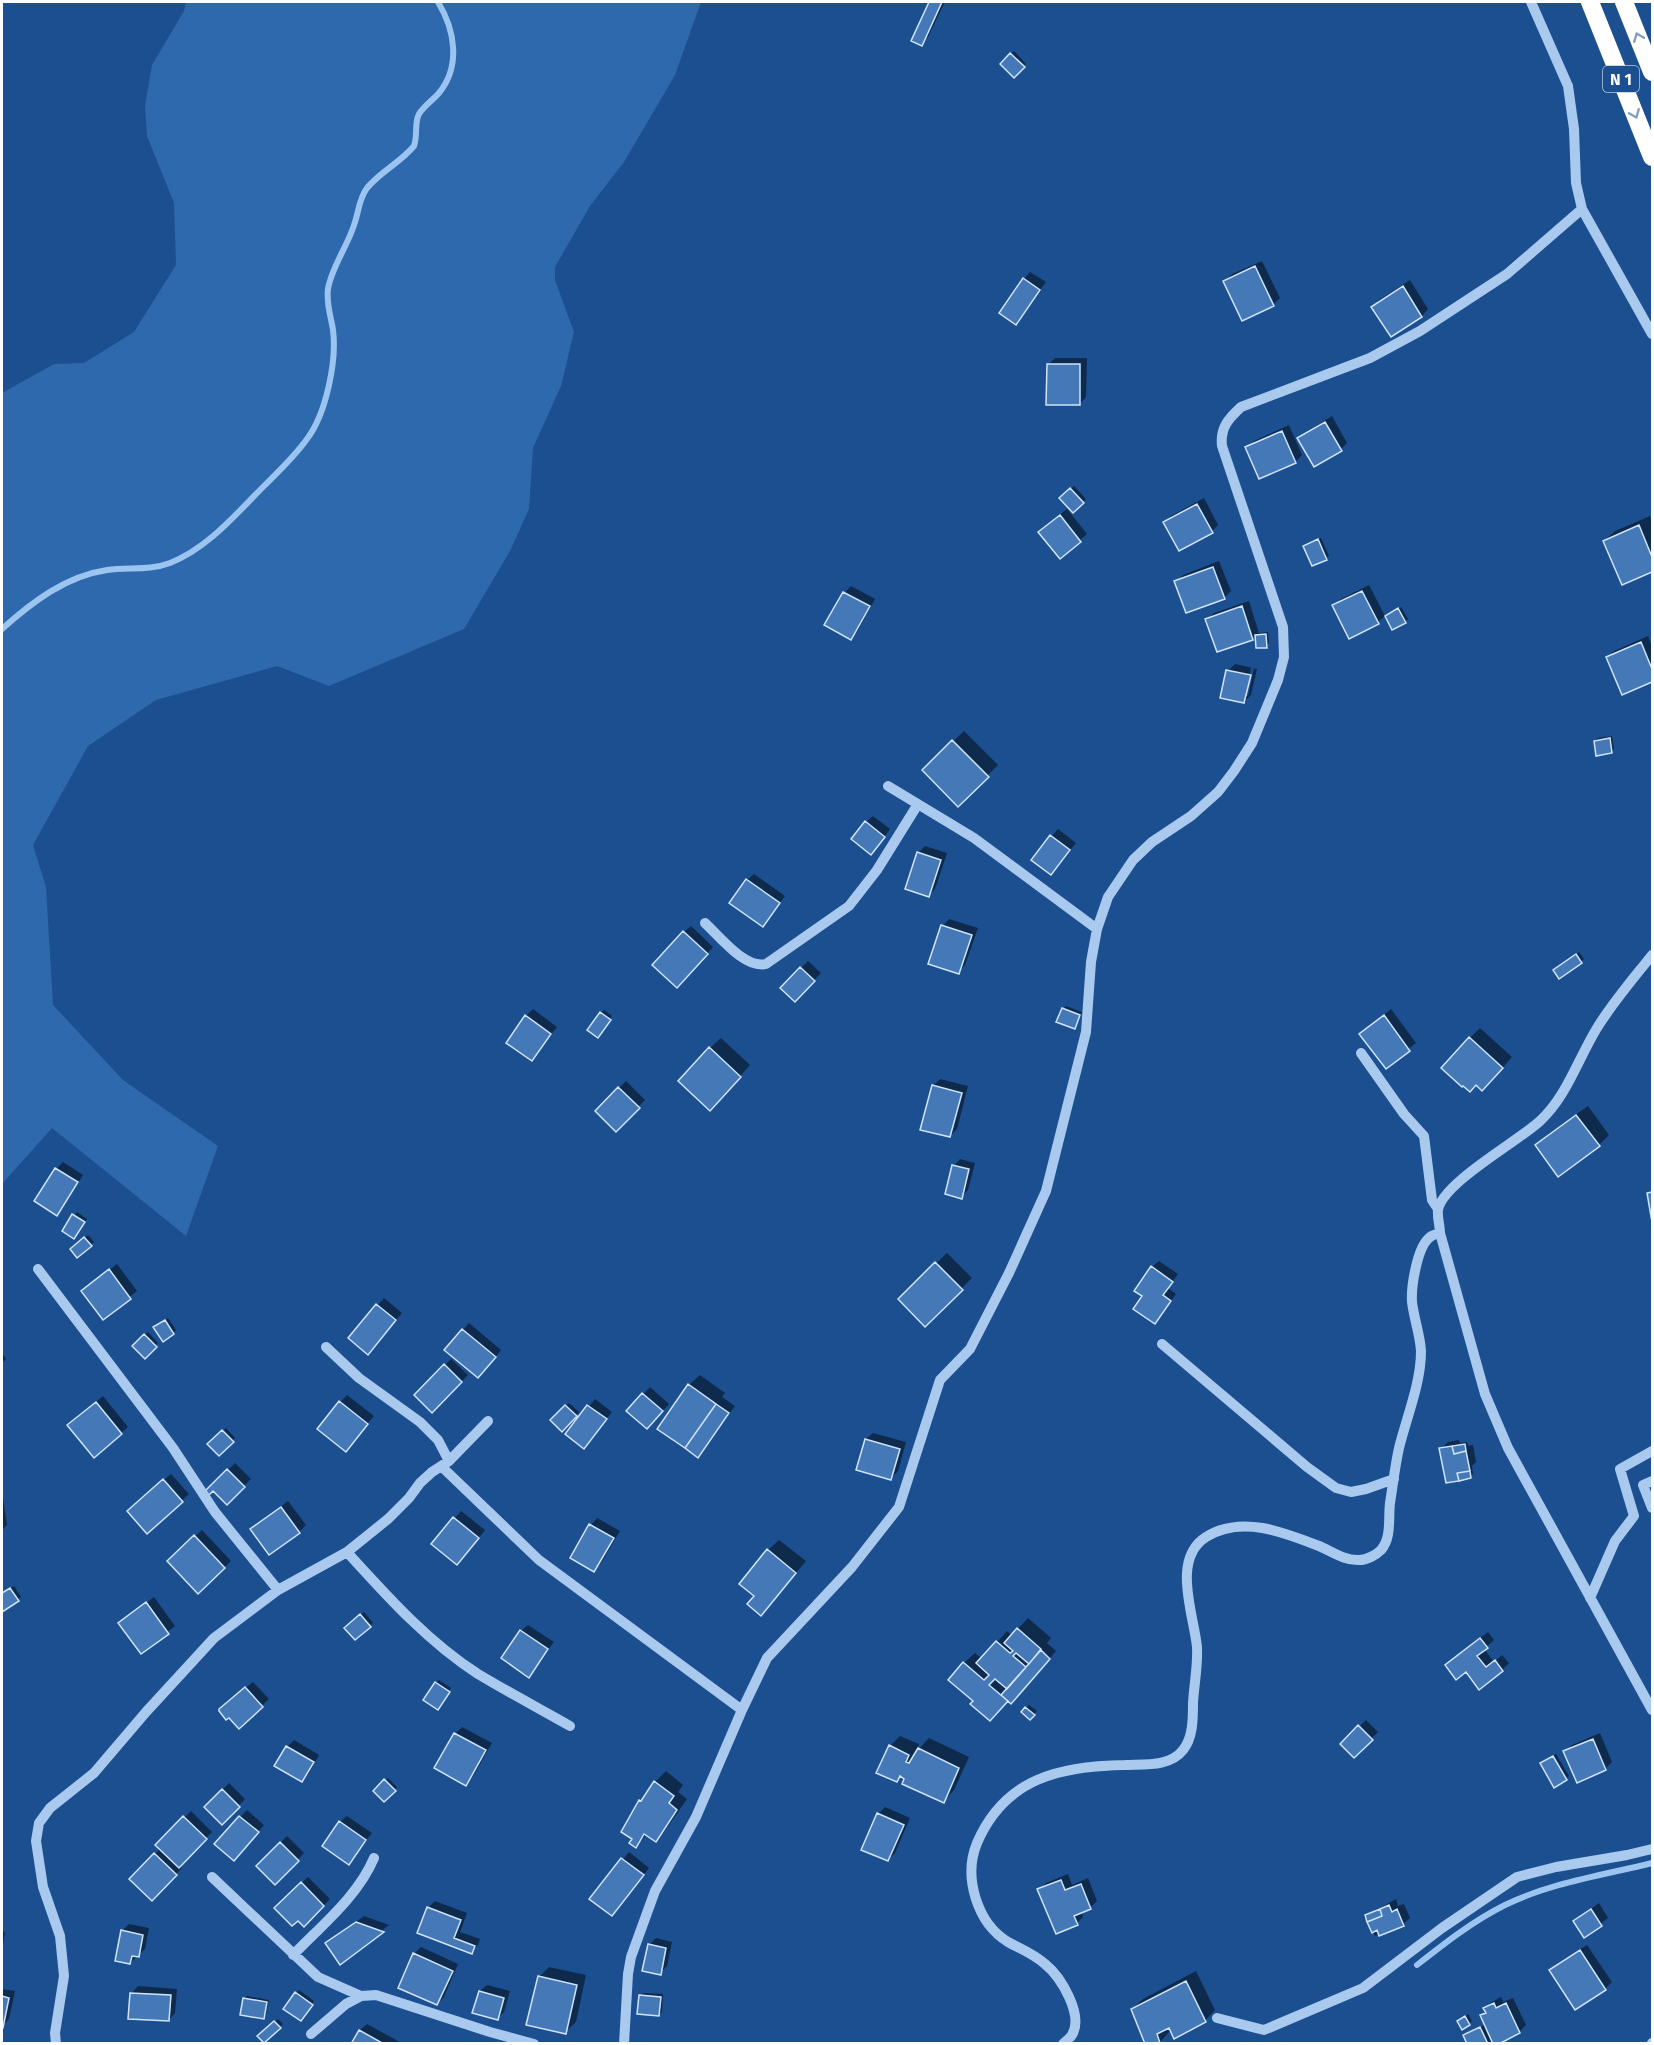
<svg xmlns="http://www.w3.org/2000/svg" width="1654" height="2045" font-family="'Fira Sans',sans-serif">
<rect width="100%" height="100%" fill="#1b4f8f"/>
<path fill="#2e69ad" d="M186,2H701L675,75L624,162L590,206L555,267V280L574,332L561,386L533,448L529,509L510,551L464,629L329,686L277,666L156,700L88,746L33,845L46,887L53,1005L123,1080L218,1146L186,1236L52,1128L2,1184V393L54,364L84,363L134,332L176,265L174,203L147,136L145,106L152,65L184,11Z"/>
<path fill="#0007" fill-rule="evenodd" d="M931,2H945L928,37L922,44L913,40Z
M1014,51L1026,64L1014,76L1002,64Z
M1262,261L1280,298L1273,305L1225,281L1232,274Z
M1030,272L1046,282L1016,323L1024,279Z
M1410,280L1428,309L1422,316L1391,335L1373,307L1379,300Z
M1055,358H1087L1086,397L1080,404L1048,365Z
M1332,416L1347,443L1341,449L1299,438L1306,432Z
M1289,425L1302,455L1295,462L1260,477L1247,448L1254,441Z
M1074,486L1086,499L1073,511L1061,498Z
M1204,498L1218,525L1212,531L1165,522L1171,516Z
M1067,509L1087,534L1060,557L1047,525Z
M1650,516L1652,523V571L1622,583L1604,541L1615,531Z
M1321,538L1329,556L1313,564L1308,544Z
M1219,561L1231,591L1224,598L1176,582L1183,575Z
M1369,585L1385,616L1378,622L1334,606L1341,599Z
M851,586L875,599L857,632L851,638L826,625L844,593Z
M1249,601L1259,633L1268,632L1269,643L1266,646L1257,647L1256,634L1252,638L1207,619L1214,613Z
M1401,607L1408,619L1405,622L1386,616Z
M1648,636L1652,647V680L1623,693L1607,657L1614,651Z
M1235,664L1257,669L1251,695L1244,702L1228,671ZM1251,668H1254L1248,696H1245Z
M964,731L998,765L958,805L924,770Z
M1612,736L1614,749L1611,752L1595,741L1598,738Z
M873,816L890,829L878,846L866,822Z
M1058,829L1076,843L1051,873L1033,859Z
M925,846L947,853L935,889L928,896L918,853Z
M754,874L785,896L763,925L747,880Z
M949,919L978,928L965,965L958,972L943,926Z
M691,926L713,947L684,979V932Z
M1579,952L1584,959L1581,962L1558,967Z
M808,961L821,973L795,1000L782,988Z
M1066,1006L1082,1012L1075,1027L1063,1009Z
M533,1009L557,1027L532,1059L526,1016Z
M1391,1009L1416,1043L1386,1067L1361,1034Z
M604,1010L612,1016L601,1033V1013Z
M1480,1028L1512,1057L1493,1079L1470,1038Z
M721,1038L750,1065L720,1098L710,1048Z
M940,1079L968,1086L957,1129L950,1136L933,1086Z
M626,1081L645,1100L616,1129L597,1111Z
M1588,1106L1609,1135L1599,1145L1537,1146L1547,1135Z
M960,1159L975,1163L968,1190L961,1197L954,1166Z
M63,1162L83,1175L63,1207L57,1214L36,1201L56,1169Z
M77,1212L87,1219L77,1234L64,1231Z
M88,1235L94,1242L78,1256L72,1249Z
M947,1253L972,1278L925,1325L900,1299Z
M1159,1261L1178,1274L1168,1288L1176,1294L1161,1315L1145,1296L1152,1267Z
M117,1264L137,1291L103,1318L83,1291Z
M384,1298L402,1313L375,1346L350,1338Z
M168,1318L176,1330L173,1333L158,1325Z
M469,1323L501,1350L485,1370L463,1330Z
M148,1332L158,1343L145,1357L134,1346Z
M2,1353L6,1359L2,1363Z
M451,1359L468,1375L432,1411L416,1395Z
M700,1375L725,1393L722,1397L735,1406L698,1456L689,1385Z
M650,1387L669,1404L654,1421L628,1411Z
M347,1395L374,1416L346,1450L340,1402Z
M103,1396L128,1427L121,1433L76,1419Z
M595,1399L612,1412L591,1440L567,1434Z
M569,1403L579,1412L562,1430L552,1420Z
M226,1428L235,1438L219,1454L210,1444Z
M873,1433L906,1442L898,1471L891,1478L866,1439Z
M1459,1440L1460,1443L1467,1442L1468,1446L1473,1445L1476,1462L1472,1466L1473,1474L1470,1477L1441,1449L1448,1442Z
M235,1463L251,1479L227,1503L213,1489L207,1491Z
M171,1474L189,1494L147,1532L136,1504Z
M2,1491L7,1525L2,1530Z
M288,1501L306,1525L299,1532L252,1529Z
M461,1511L485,1530L464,1557L433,1544Z
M597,1518L620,1531L601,1563L594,1570L572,1557L591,1525Z
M202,1530L231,1561L198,1592L169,1561Z
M779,1540L806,1561L771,1603L756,1596L768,1550Z
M14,1586L21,1597L2,1610V1594Z
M154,1597L175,1626L142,1652L120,1623Z
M364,1612L373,1623L355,1638L346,1628Z
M1028,1618L1051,1638L1047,1643L1056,1651L1018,1695L1008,1700L975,1701L964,1663L975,1653L982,1659L1007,1631L1012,1635Z
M528,1625L554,1642L528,1676L521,1631Z
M1488,1632L1494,1640L1484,1649L1494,1662L1502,1655L1509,1663L1502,1670H1466L1454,1658Z
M439,1680L451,1688L440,1705L436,1683Z
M253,1682L269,1699L239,1727L229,1716L227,1702Z
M1029,1705L1037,1711L1030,1718L1023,1712Z
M1366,1720L1378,1732L1354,1756L1342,1744Z
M462,1727L492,1743L472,1778L465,1784L436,1768L456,1733Z
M1600,1733L1612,1762L1605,1769L1565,1752L1572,1745Z
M900,1736L919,1744L916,1752L929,1738L969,1757L954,1790L944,1801L902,1776L897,1780L890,1746Z
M294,1740L319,1755L309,1773L302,1780L287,1747Z
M1556,1754L1569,1776L1555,1786L1544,1761Z
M666,1771L683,1785L678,1792L687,1799L666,1829L656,1840L647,1834L636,1846L628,1820L655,1782Z
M388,1778L397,1787L384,1800L375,1791Z
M229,1783L245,1799L222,1823L206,1807Z
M885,1807L910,1818L895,1853L888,1860L878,1814Z
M247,1810L264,1825L241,1852L216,1844Z
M191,1811L212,1832L180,1865L182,1868L152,1899L131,1879L161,1848L157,1845Z
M347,1816L372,1833L349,1863L340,1822Z
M287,1836L304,1853L275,1883L258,1866Z
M629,1852L649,1868L612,1914L591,1898Z
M1068,1874L1072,1885L1088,1878L1097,1901L1090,1908L1082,1912L1083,1917L1077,1923L1039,1890L1046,1883Z
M308,1877L330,1899L304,1925L298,1919L276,1908Z
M1396,1899L1398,1906L1404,1904L1410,1918L1403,1924L1375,1936L1366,1916Z
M435,1901L467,1913L460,1932L480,1939L478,1945L471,1952L419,1932L428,1908Z
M1599,1903L1608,1918L1584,1936L1575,1921Z
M364,1916L389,1925L340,1963L327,1943Z
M129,1924L149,1928L145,1949L130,1963L122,1931Z
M2,1931L5,1932L2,1951Z
M656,1938L672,1942L667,1966L660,1973L649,1945Z
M1587,1945L1612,1982L1605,1989L1551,1970L1558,1963Z
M421,1947L458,1964L444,1997L437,2004L414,1954Z
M549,1967L586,1975L576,2022L565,2032L539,1977Z
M1196,1971L1215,2010L1205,2021L1171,2030L1160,2042L1146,2044L1132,2009L1143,1999Z
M487,1985L510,1991L504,2012L497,2019L480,1991Z
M138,1986L177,1989L175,2013L169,2020L132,1993Z
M2,1987V1989L15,1991L9,2019L2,2026Z
M299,1990L314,2001L304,2016L296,1993Z
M643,1993L663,1994L662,2012L659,2015L641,1996Z
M247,1996L269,2000L266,2015L263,2017L244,1999Z
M1501,1997L1503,2002L1513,1998L1526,2025L1519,2032L1493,2041L1490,2044H1468V2033L1486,2024L1482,2016L1486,2011L1485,2008L1492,2002Z
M1468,2014L1472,2021L1469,2024L1459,2021Z
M278,2019L283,2024L264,2041L259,2036Z
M367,2024L398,2041L396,2044H353L360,2030Z"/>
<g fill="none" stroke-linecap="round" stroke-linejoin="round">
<path stroke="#9cc4f0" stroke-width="6" d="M2,629C32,602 66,576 107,570C129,567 149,571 170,563C208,548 236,514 264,486C279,471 295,456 307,439C326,414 337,361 333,330C331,317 326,303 328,289C331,268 349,244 355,222C359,210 359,199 367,188C380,172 401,162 414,146C418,135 414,123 419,114C424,106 433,100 439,93C461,66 455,30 438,2
M1417,1965C1445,1943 1473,1921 1505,1905C1550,1883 1604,1875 1652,1863"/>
</g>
<path fill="#4478b7" stroke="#cfe3fa" stroke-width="1.5" d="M929,2H942L922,46L911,41Z
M1010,53L1025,67L1014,78L1000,64Z
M1255,266L1274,306L1242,321L1223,281Z
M1023,278L1040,290L1016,325L999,313Z
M1403,286L1422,317L1391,337L1371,307Z
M1047,364H1080V405H1046Z
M1325,422L1342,451L1314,467L1297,438Z
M1282,431L1296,463L1259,479L1245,447Z
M1070,488L1084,503L1073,513L1059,498Z
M1197,504L1213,533L1179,551L1163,522Z
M1060,515L1081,542L1060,559L1038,532Z
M1639,525L1652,557V572L1622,585L1603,541Z
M1318,539L1327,560L1312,566L1303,546Z
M1213,567L1225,599L1186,613L1174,581Z
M1362,591L1379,624L1349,639L1332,605Z
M843,592L870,606L851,640L824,625Z
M1242,606L1253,640L1217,652L1205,619Z
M1398,608L1406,623L1392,630L1385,616Z
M1266,634L1267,648H1256L1255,635Z
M1641,642L1652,669V682L1622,695L1606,657Z
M1226,670L1251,675L1244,703L1220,698Z
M1610,738L1612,753L1596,756L1594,741Z
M952,740L989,777L958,807L922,770Z
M865,821L885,837L871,855L851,839Z
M1050,835L1070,850L1051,875L1031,860Z
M917,852L941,860L929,897L905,889Z
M746,879L780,903L763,927L729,903Z
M941,925L972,935L959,974L928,964Z
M683,931L708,954L677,988L652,965Z
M1576,954L1582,963L1559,979L1553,970Z
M800,967L815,981L795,1002L780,988Z
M1062,1008L1080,1015L1075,1029L1056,1022Z
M600,1012L611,1020L598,1038L587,1030Z
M525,1015L551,1034L532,1061L506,1043Z
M1384,1015L1410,1051L1386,1069L1359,1034Z
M1469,1037L1503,1068L1482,1091L1476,1085L1470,1092L1463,1086L1462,1087L1441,1068Z
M709,1047L741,1077L710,1111L678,1081Z
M932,1085L962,1093L950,1137L920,1130Z
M618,1087L640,1108L616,1132L595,1111Z
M1576,1115L1600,1146L1558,1177L1535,1145Z
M952,1165L969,1169L962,1199L945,1194Z
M55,1168L78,1182L57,1216L34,1201Z
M1652,1192V1222L1647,1193Z
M72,1214L85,1222L74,1239L62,1231Z
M84,1237L92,1246L77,1258L70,1249Z
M935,1262L963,1290L925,1327L898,1299Z
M1151,1266L1173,1282L1163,1295L1171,1301L1155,1324L1133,1309L1142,1296L1134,1291Z
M109,1269L131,1299L103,1320L81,1291Z
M376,1304L396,1320L368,1355L348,1338Z
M165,1320L174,1334L163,1342L153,1327Z
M462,1329L496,1357L478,1378L444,1350Z
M144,1334L157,1347L145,1359L132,1346Z
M444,1364L462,1382L432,1413L414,1395Z
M688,1384L716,1404L685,1448L657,1429Z
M642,1393L663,1411L647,1429L626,1411Z
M339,1401L368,1424L346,1452L317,1429Z
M96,1402L122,1434L94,1458L67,1425Z
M716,1404L729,1413L698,1458L685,1448Z
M565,1405L577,1416L562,1432L550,1420Z
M587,1405L607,1419L584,1449L565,1434Z
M222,1430L234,1442L219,1456L207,1444Z
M865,1439L900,1449L891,1480L856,1470Z
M1465,1444L1466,1451L1454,1454L1452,1446Z
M1452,1446L1454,1454L1466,1451L1470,1471L1457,1473L1459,1481L1446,1483L1439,1448Z
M227,1469L245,1487L227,1505L213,1491L209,1495L205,1491Z
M1470,1471L1471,1478L1459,1481L1457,1473Z
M163,1479L183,1502L147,1534L127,1511Z
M281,1507L300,1533L269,1555L250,1529Z
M453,1517L479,1538L457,1565L431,1544Z
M589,1524L614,1538L594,1572L570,1558Z
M194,1535L225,1568L198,1594L167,1561Z
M767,1549L796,1573L761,1616L747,1604L754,1596L739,1584Z
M10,1588L19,1601L2,1612V1593Z
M146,1602L169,1634L141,1654L118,1623Z
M360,1614L371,1627L355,1640L344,1628Z
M1017,1628L1041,1649L1029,1664L1016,1653L1013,1656L1026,1667L1007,1689L995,1679L989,1685L1008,1701L990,1721L970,1704L973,1701L948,1680L963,1662L984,1680L989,1675L976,1663L996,1641L1010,1653L1013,1651L1004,1643Z
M520,1630L548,1649L529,1678L501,1658Z
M1480,1638L1488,1648L1477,1656L1486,1667L1495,1660L1503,1671L1479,1690L1466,1672L1456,1680L1445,1665Z
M1041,1650L1050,1659L1011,1704L1001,1695Z
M435,1682L450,1692L438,1710L423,1700Z
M245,1687L263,1707L239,1729L229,1718L226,1720L219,1711V1709Z
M1025,1707L1035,1715L1030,1720L1021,1712Z
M1358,1725L1373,1740L1354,1758L1340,1744Z
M454,1733L486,1750L466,1786L434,1768Z
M1593,1739L1606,1770L1577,1783L1563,1751Z
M889,1745L909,1755L906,1762L909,1763L918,1748L959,1768L944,1803L902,1784L904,1779L900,1776L897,1782L876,1773Z
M286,1746L314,1762L302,1782L274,1766Z
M1553,1756L1567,1780L1554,1788L1540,1763Z
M384,1779L396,1791L384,1802L373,1791Z
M654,1781L674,1796L669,1803L677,1810L656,1842L644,1834L636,1848L629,1843L632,1839L621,1832L639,1800L641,1801Z
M222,1789L240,1807L222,1825L204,1807Z
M877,1813L904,1825L888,1861L861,1850Z
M183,1816L207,1839L179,1868L155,1845Z
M239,1816L259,1832L234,1861L214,1844Z
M339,1821L366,1840L349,1865L322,1846Z
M280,1842L299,1861L275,1885L256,1866Z
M154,1853L177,1875L152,1901L129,1879Z
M621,1858L644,1875L612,1916L589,1899Z
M1061,1880L1065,1890L1081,1884L1091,1909L1074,1916L1078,1925L1056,1934L1037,1889Z
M301,1882L324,1906L304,1927L298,1921L292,1926L274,1908Z
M1389,1905L1392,1912L1397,1909L1404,1926L1379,1936L1377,1930L1372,1933L1367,1922L1382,1916L1380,1909Z
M427,1907L461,1920L454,1938L475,1946L472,1954L417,1933Z
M1380,1909L1382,1916L1367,1922L1365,1915Z
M1591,1909L1602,1926L1584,1938L1573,1921Z
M356,1922L384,1932L340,1965L325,1943Z
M121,1930L143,1935L139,1957L132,1956L130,1964L115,1961Z
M648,1944L666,1948L661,1975L642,1971Z
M1580,1950L1606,1990L1575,2010L1549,1970Z
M413,1953L453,1971L437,2005L398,1988Z
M538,1976L577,1985L566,2034L526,2025Z
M1186,1981L1206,2022L1174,2039L1169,2028L1157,2034L1160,2043L1145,2044L1131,2009Z
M479,1991L504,1998L498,2020L472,2013Z
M295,1992L313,2005L301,2021L283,2009Z
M130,1993L171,1995L169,2021L128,2019Z
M639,1995L661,1997L659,2016L637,2014Z
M2,1996L9,1998L3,2028H2Z
M243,1998L267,2002L264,2019L240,2015Z
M1494,2003L1496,2008L1506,2003L1520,2033L1499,2044H1493L1480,2015L1486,2013L1483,2008Z
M1465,2016L1470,2025L1462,2030L1457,2021Z
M274,2021L281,2028L264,2043L257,2036Z
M1480,2027L1488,2044H1467L1463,2035Z
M359,2030L384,2044H351Z"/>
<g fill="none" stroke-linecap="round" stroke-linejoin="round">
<path stroke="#a9c9ee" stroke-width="10" d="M1531,2L1568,86L1574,129L1576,183L1582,209L1652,334
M888,786L974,838L1097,929
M705,923C720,937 745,969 766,964L849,906L877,870L918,804
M1652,955C1633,979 1613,1002 1597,1028C1578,1059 1567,1096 1540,1121C1520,1140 1442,1183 1438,1210C1437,1217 1440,1226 1440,1233L1485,1394L1508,1448L1652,1710
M1361,1053L1404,1114L1424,1136L1432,1200L1438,1209
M38,1269L173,1448L215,1512L278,1590
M1162,1344L1307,1467L1336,1488L1351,1492L1366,1489L1394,1479
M326,1347L359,1378L420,1422L438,1440L449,1461
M441,1466L539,1560L742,1710
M1652,1481L1643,1485L1652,1508
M347,1552C387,1596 428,1642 478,1674C508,1692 540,1709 570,1726
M1590,1598L1615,1541L1634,1516L1620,1469L1652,1451
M212,1877L318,1977L361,1996
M293,1955C322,1925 358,1896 374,1858
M1217,2018L1264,2030L1363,1988L1442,1928L1517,1877L1556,1867L1627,1855L1652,1849
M311,2034L346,2004L361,1996L376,1995L490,2032L534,2044
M56,2044L55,2033L64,1976L60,1936L43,1887L36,1841L39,1823L50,1808L94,1773L146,1712L214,1638L278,1590L347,1552L388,1519L409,1498L420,1483L432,1472L449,1461L488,1421
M624,2044L628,1974L631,1957L655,1891L696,1817L742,1710L767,1658L852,1567L899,1507L940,1380L970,1349L1009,1273L1046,1191L1086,1032L1091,962L1097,929L1108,897L1133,860L1152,842L1191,816L1218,792L1234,771L1252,743L1278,680L1284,657L1283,627L1222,446C1220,428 1228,419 1241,407L1370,358L1420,331L1507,274L1582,209
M1063,2044C1066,2041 1070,2038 1072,2035C1084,2015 1061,1977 1045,1964C1034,1954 1021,1949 1008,1942C977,1923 963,1877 977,1843C1005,1778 1060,1766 1125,1765C1144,1764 1170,1767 1183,1750C1193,1738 1193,1719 1193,1703C1194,1685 1198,1666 1197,1647C1194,1615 1171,1559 1206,1537C1241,1515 1284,1532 1319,1546C1331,1551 1345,1561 1359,1560C1367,1560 1376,1555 1381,1550C1392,1537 1388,1519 1390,1503C1393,1484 1395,1466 1399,1448C1407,1416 1421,1383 1421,1351C1420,1334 1414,1319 1412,1302C1411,1287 1417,1248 1429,1238C1432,1235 1437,1234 1440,1233
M1652,2044V2043"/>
<path stroke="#fff" stroke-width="18" d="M1590,2L1652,157
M1624,2L1652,72"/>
</g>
<defs><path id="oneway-chevron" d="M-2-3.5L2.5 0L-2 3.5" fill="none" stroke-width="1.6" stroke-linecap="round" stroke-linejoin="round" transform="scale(1.5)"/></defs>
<g stroke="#829ec1">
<use href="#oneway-chevron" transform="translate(1638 37) rotate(-112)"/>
<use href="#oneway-chevron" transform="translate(1635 114) rotate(68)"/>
</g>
<g text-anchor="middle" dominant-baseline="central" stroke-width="5" stroke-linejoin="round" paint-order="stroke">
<rect fill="#1b4f8f" stroke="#bbcadd" stroke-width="1.5" x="1603" y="66" width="36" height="26" rx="4.5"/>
<g font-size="16" font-weight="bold" fill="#fff">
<text x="1621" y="79">N 1</text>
</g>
</g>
<rect width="1654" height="2045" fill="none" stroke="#ffffff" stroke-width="6"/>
</svg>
